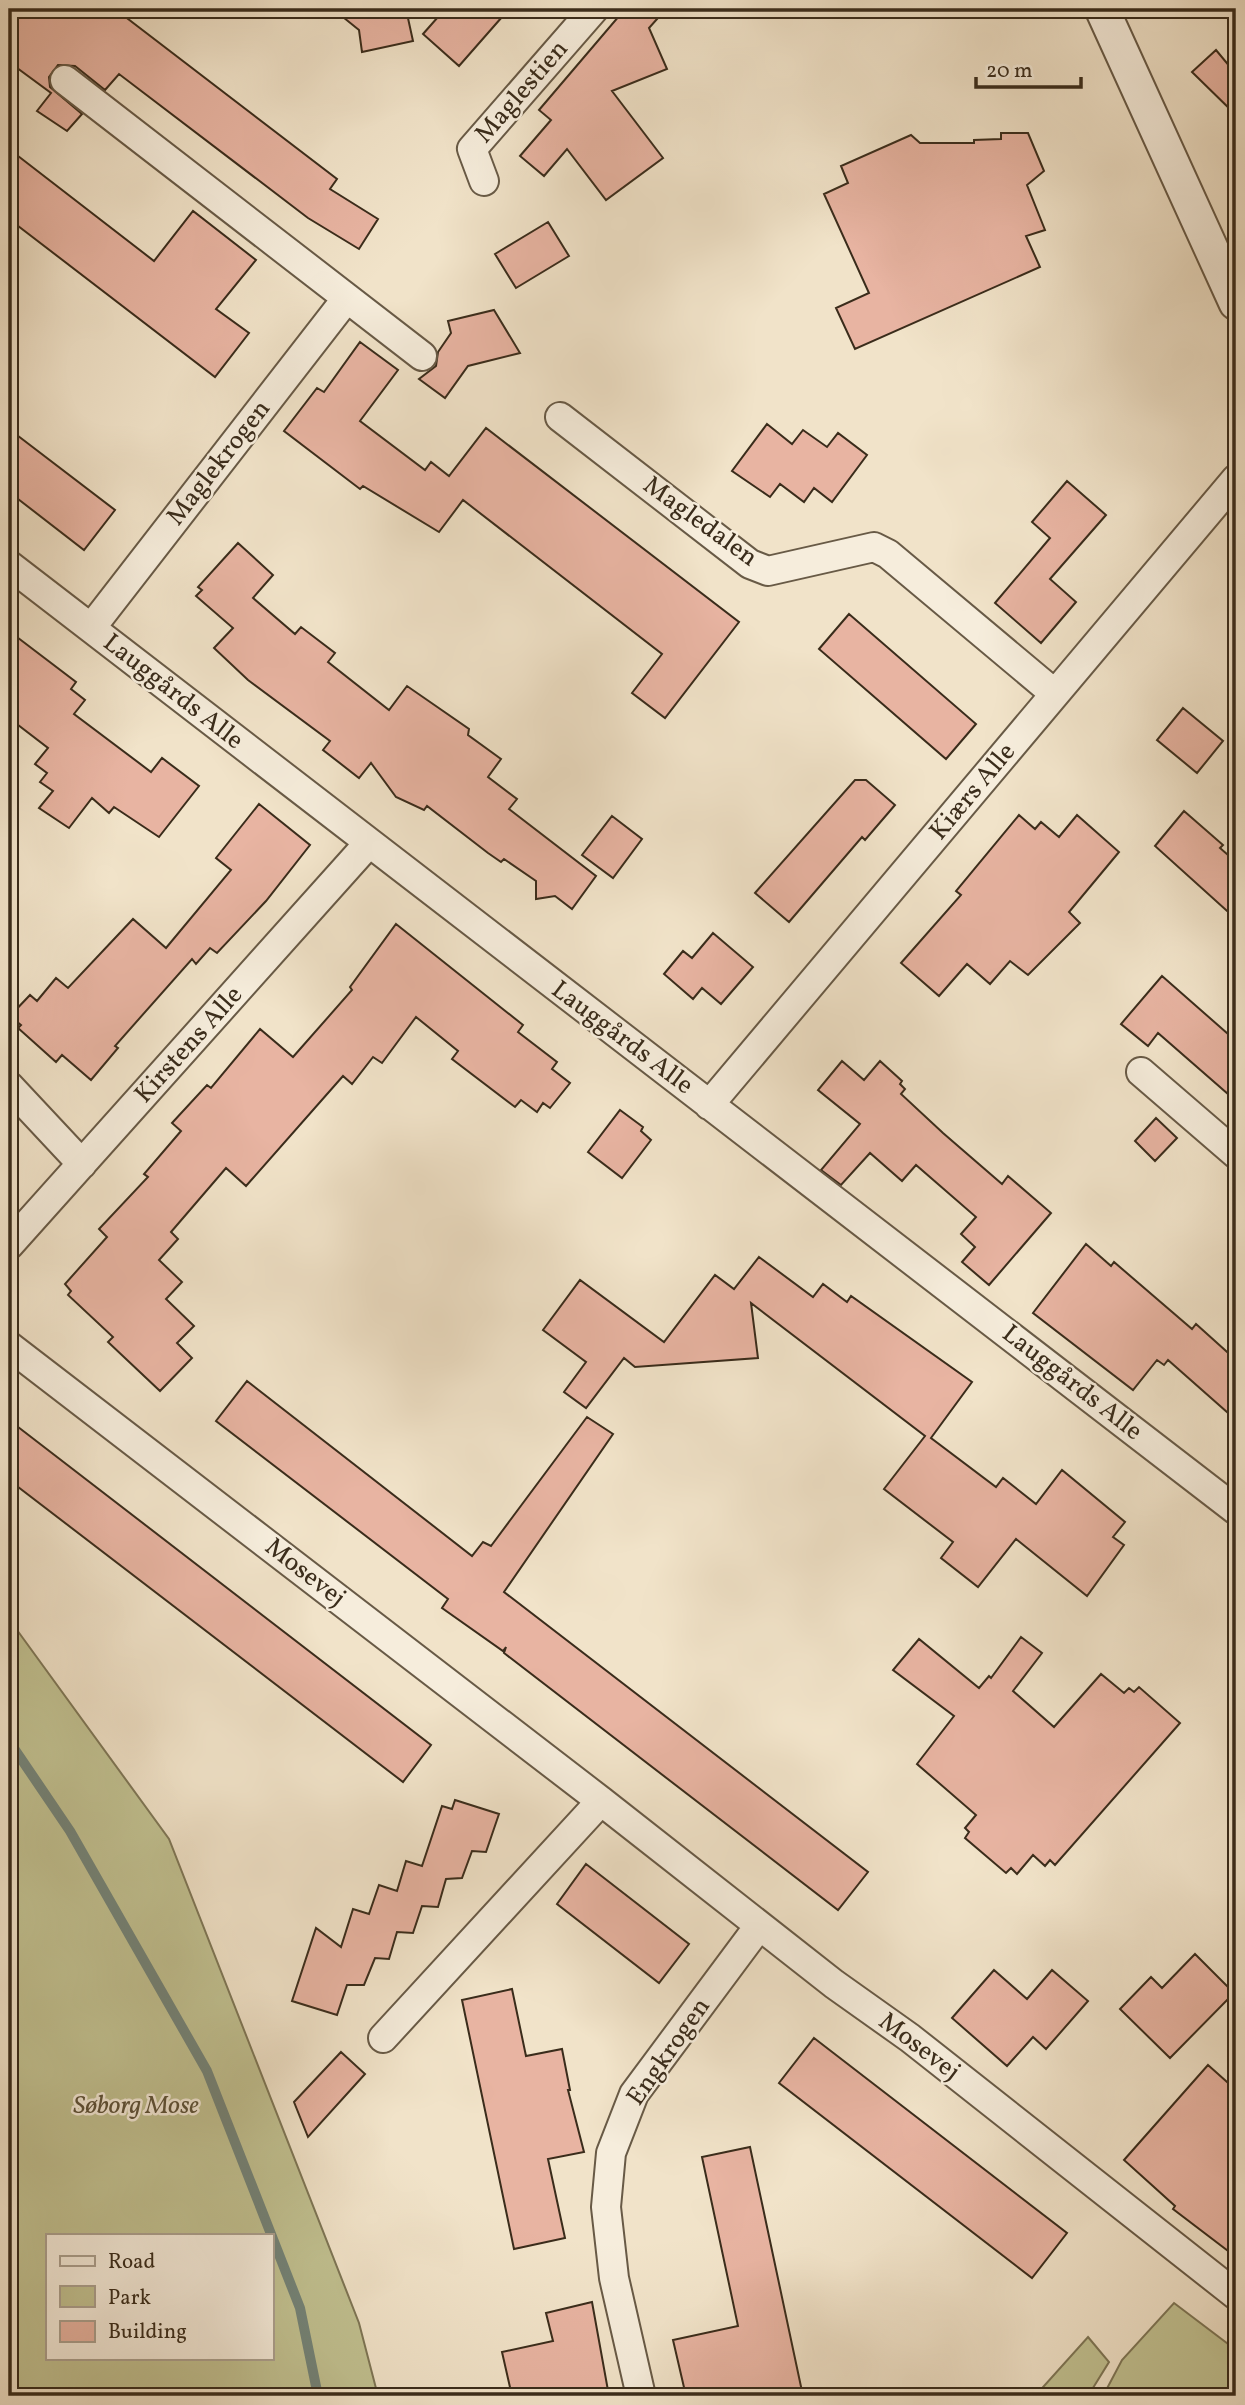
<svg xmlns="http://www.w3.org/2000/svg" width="1245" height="2405" font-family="Vollkorn,serif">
<rect width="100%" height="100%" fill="#f1e3c9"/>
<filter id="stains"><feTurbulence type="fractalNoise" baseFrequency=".00286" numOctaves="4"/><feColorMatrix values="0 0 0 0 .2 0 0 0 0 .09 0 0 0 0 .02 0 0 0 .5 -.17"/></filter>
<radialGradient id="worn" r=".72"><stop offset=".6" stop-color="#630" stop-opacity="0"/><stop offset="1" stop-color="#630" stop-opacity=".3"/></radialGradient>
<path fill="#c1c191" stroke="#7e7656" stroke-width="2" fill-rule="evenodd" d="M9,1619L169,1839L359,2323L378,2396H9ZM47,2235H271V2358H47Z
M1174,2303L1236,2350V2396H1103L1122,2360Z
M1088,2337L1109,2362L1088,2396H1035Z"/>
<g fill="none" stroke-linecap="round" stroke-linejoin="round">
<path stroke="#748479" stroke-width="10" d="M9,1741L70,1831L207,2071L300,2308L318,2396"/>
</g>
<path fill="#e8b4a2" stroke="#3a2c1b" stroke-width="2" d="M22,9H115L337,179L330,189L378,219L359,249L308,218L119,74L105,90L75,66L58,65L49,77L50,87L82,114L67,131L37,111L51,93L9,62V27Z
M333,9H406L413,41L362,52L359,30Z
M445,9H509L459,66L423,34Z
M625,9H666L649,28L667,69L612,91L663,158L606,200L567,149L544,176L520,156L551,120L539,110Z
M1216,50L1236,74V115L1192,72Z
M1001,133H1028L1044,171L1027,185L1045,230L1026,236L1040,267L855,349L836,308L869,293L824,194L848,183L841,166L911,135L920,143H974V140L1001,139Z
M9,149L154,261L193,211L256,260L216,309L249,333L215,377L9,219Z
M548,222L569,256L516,288L495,254Z
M494,310L520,353L468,366L445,398L419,379L436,366L438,352L451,333L448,321Z
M360,342L398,370L360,421L425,470L431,462L449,476L486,428L739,622L665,718L632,693L662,654L463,500L439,532L363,486L360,489L284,431L317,388L324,392Z
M767,424L792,444L803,430L827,447L838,433L867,455L832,502L814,488L804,502L780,484L770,497L732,471Z
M9,429L115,510L84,550L9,492Z
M1067,481L1106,515L1050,579L1076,602L1041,643L995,603L1050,538L1032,522Z
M238,543L273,575L253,598L295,634L301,627L335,653L328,662L389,710L407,686L469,729L468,735L501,759L488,777L517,799L509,809L596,876L572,909L555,896L536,899V881L504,859L501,862L488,853L427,806L424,810L396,797L371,763L359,778L323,750L330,741L248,680L214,648L233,628L196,596L202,590L198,587Z
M849,614L976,724L946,759L819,649Z
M9,631L76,682L71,689L85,700L74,714L151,772L162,758L199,786L159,837L114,807L109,813L92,798L69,828L39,808L53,791L40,782L47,773L35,764L48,748L9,718Z
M1183,708L1223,741L1197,773L1157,740Z
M855,780H866L895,805L865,840L862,837L789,922L755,893Z
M259,804L310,845L266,901L217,953L210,948L196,964L192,959L115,1046L118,1048L91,1080L62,1055L56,1062L18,1028L21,1025L10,1016L30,995L37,1001L56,978L68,988L133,919L166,948L231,870L216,858Z
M1184,811L1223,845L1220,848L1236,862V919L1155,846Z
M1019,815L1035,829L1041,822L1059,837L1077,815L1119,852L1069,912L1080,923L1028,975L1010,961L990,984L967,964L939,996L901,963L961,895L956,891Z
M612,816L642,839L613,878L582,855Z
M396,924L523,1025L518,1032L557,1062L552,1069L570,1083L550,1108L543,1103L537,1112L521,1100L515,1107L452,1059L458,1051L416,1017L382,1063L373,1057L352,1084L343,1076L246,1186L226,1168L171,1232L178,1239L159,1260L182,1282L166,1299L194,1326L177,1343L192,1358L160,1391L108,1342L113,1337L68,1295L71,1291L65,1284L107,1237L99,1229L148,1177L144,1174L181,1131L172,1123L207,1085L211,1088L260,1029L293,1057L352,990L350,987Z
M713,933L753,967L721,1004L702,988L693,999L664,974L683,951L692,958Z
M1162,976L1236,1041V1101L1158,1033L1148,1046L1121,1024Z
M842,1061L864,1080L880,1061L902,1081L900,1084L905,1089L901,1094L943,1133L1002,1184L1008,1176L1051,1213L989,1285L962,1262L975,1247L961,1234L976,1217L916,1165L902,1181L870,1153L841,1185L821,1170L860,1124L818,1090Z
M620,1110L643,1127L641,1131L651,1140L622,1178L588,1152Z
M1156,1118L1177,1138L1155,1161L1135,1141Z
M1086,1244L1111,1266L1114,1262L1192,1329L1196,1324L1236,1360V1420L1168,1360L1164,1365L1157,1360L1133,1390L1033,1313Z
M759,1257L813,1297L823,1284L847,1302L851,1296L972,1382L931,1438L996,1487L1003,1478L1036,1504L1062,1470L1125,1522L1113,1537L1124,1545L1087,1596L1016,1539L978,1587L941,1558L953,1542L884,1489L925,1436L751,1303L758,1358L635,1367L624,1358L586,1408L564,1392L586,1362L543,1330L580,1280L664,1342L715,1275L734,1289Z
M247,1381L472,1556L483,1542L491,1546L587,1417L613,1434L504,1592L868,1872L838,1910L504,1653L506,1647L503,1651L442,1608L448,1599L216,1421Z
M9,1420L431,1745L403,1782L9,1480Z
M1021,1637L1042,1653L1013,1691L1054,1727L1101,1674L1124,1693L1129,1688L1134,1692L1139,1687L1180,1723L1055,1865L1050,1860L1045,1866L1033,1855L1017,1874L1011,1868L1006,1873L965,1838L969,1832L965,1828L976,1815L917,1764L954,1716L893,1670L919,1639L979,1688L989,1676L991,1678Z
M455,1800L499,1814L486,1852L472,1851L462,1878L446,1879L438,1907L422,1906L413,1933L397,1932L389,1959L375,1958L364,1985H347L337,2015L292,2001L316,1928L341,1947L353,1909L369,1914L379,1885L397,1891L406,1861L422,1866L442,1806L452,1809Z
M586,1864L689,1944L659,1983L557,1904Z
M1195,1954L1234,1993L1170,2058L1120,2009L1151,1977L1162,1988Z
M994,1970L1027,1999L1052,1970L1088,2001L1046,2049L1033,2037L1007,2066L952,2018Z
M512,1989L526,2056L562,2049L570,2090H568L584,2152L548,2159L565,2238L514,2249L462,2000Z
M814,2038L1067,2233L1032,2278L779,2083Z
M341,2052L365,2074L308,2137L294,2102Z
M1208,2065L1236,2090V2257L1173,2209L1175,2206L1124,2160Z
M750,2147L803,2396H686L673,2340L738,2326L702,2157Z
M592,2302L609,2396H512L502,2352L553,2341L546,2313Z"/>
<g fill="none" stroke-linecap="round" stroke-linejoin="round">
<g stroke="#685a46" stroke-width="32">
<path id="minor" d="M65,80L422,356
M484,181L472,149L594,9
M560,417L750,564L768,571L874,547L888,554L1055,694
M9,565L1236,1510
M91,628L347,298
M1141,1072L1236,1154
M9,1086L82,1164
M709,1105L1236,479
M9,1245L368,844
M9,1346L601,1801L834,1984L910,2038L1236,2295
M383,2038L601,1801
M641,2396L614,2278L606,2207L611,2153L634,2094L759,1926"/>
</g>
<g stroke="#685a46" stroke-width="37">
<path id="tertiary" d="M1102,9L1236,303"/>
</g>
<use href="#minor" stroke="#f6eddc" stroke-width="28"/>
<use href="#tertiary" stroke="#f6eddc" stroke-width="33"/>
</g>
<g text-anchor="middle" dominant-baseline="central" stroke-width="5" stroke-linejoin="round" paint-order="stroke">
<g font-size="26" fill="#3a2c1b" stroke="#f6eddc">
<text transform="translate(522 92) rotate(-49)">Maglestien</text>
<text transform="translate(219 463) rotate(-52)">Maglekrogen</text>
<text transform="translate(700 522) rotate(36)">Magledalen</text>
<text transform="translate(173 692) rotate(38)">Lauggårds Alle</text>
<text transform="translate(973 792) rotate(-50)">Kiærs Alle</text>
<text transform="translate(622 1038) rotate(37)">Lauggårds Alle</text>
<text transform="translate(189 1045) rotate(-48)">Kirstens Alle</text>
<text transform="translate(1072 1383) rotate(38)">Lauggårds Alle</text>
<text transform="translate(305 1573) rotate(38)">Mosevej</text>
<text transform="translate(919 2047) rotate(37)">Mosevej</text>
<text transform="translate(669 2052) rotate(-55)">Engkrogen</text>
</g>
<g font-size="26" font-style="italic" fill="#5c5138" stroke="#f6eddc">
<text x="136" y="2106">Søborg Mose</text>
</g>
</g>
<rect width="1245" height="2405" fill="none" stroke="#f1e3c9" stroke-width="35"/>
<rect x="10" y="10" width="1224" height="2384" fill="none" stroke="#3a2c1b" stroke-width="3.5"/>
<rect x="18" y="18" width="1210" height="2370" fill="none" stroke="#3a2c1b" stroke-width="2"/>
<rect x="46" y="2234" width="228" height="126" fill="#f6eddc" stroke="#aba08f" stroke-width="2"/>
<rect x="60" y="2256" width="35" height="10" fill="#f6eddc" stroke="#aba08f" stroke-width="2"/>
<text x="108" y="2268" font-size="21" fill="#3a2c1b">Road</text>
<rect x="60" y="2286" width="35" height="21" fill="#c1c191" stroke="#aba08f" stroke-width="2"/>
<text x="108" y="2304" font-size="21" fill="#3a2c1b">Park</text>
<rect x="60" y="2321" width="35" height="21" fill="#e8b4a2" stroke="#aba08f" stroke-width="2"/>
<text x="108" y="2338" font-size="21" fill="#3a2c1b">Building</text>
<path d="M976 77v10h105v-10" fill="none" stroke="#3a2c1b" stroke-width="3.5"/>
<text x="986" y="77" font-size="21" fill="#3a2c1b" stroke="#f6eddc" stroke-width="5" paint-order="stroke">20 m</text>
<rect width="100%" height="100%" filter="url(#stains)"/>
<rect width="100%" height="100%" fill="url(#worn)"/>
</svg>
